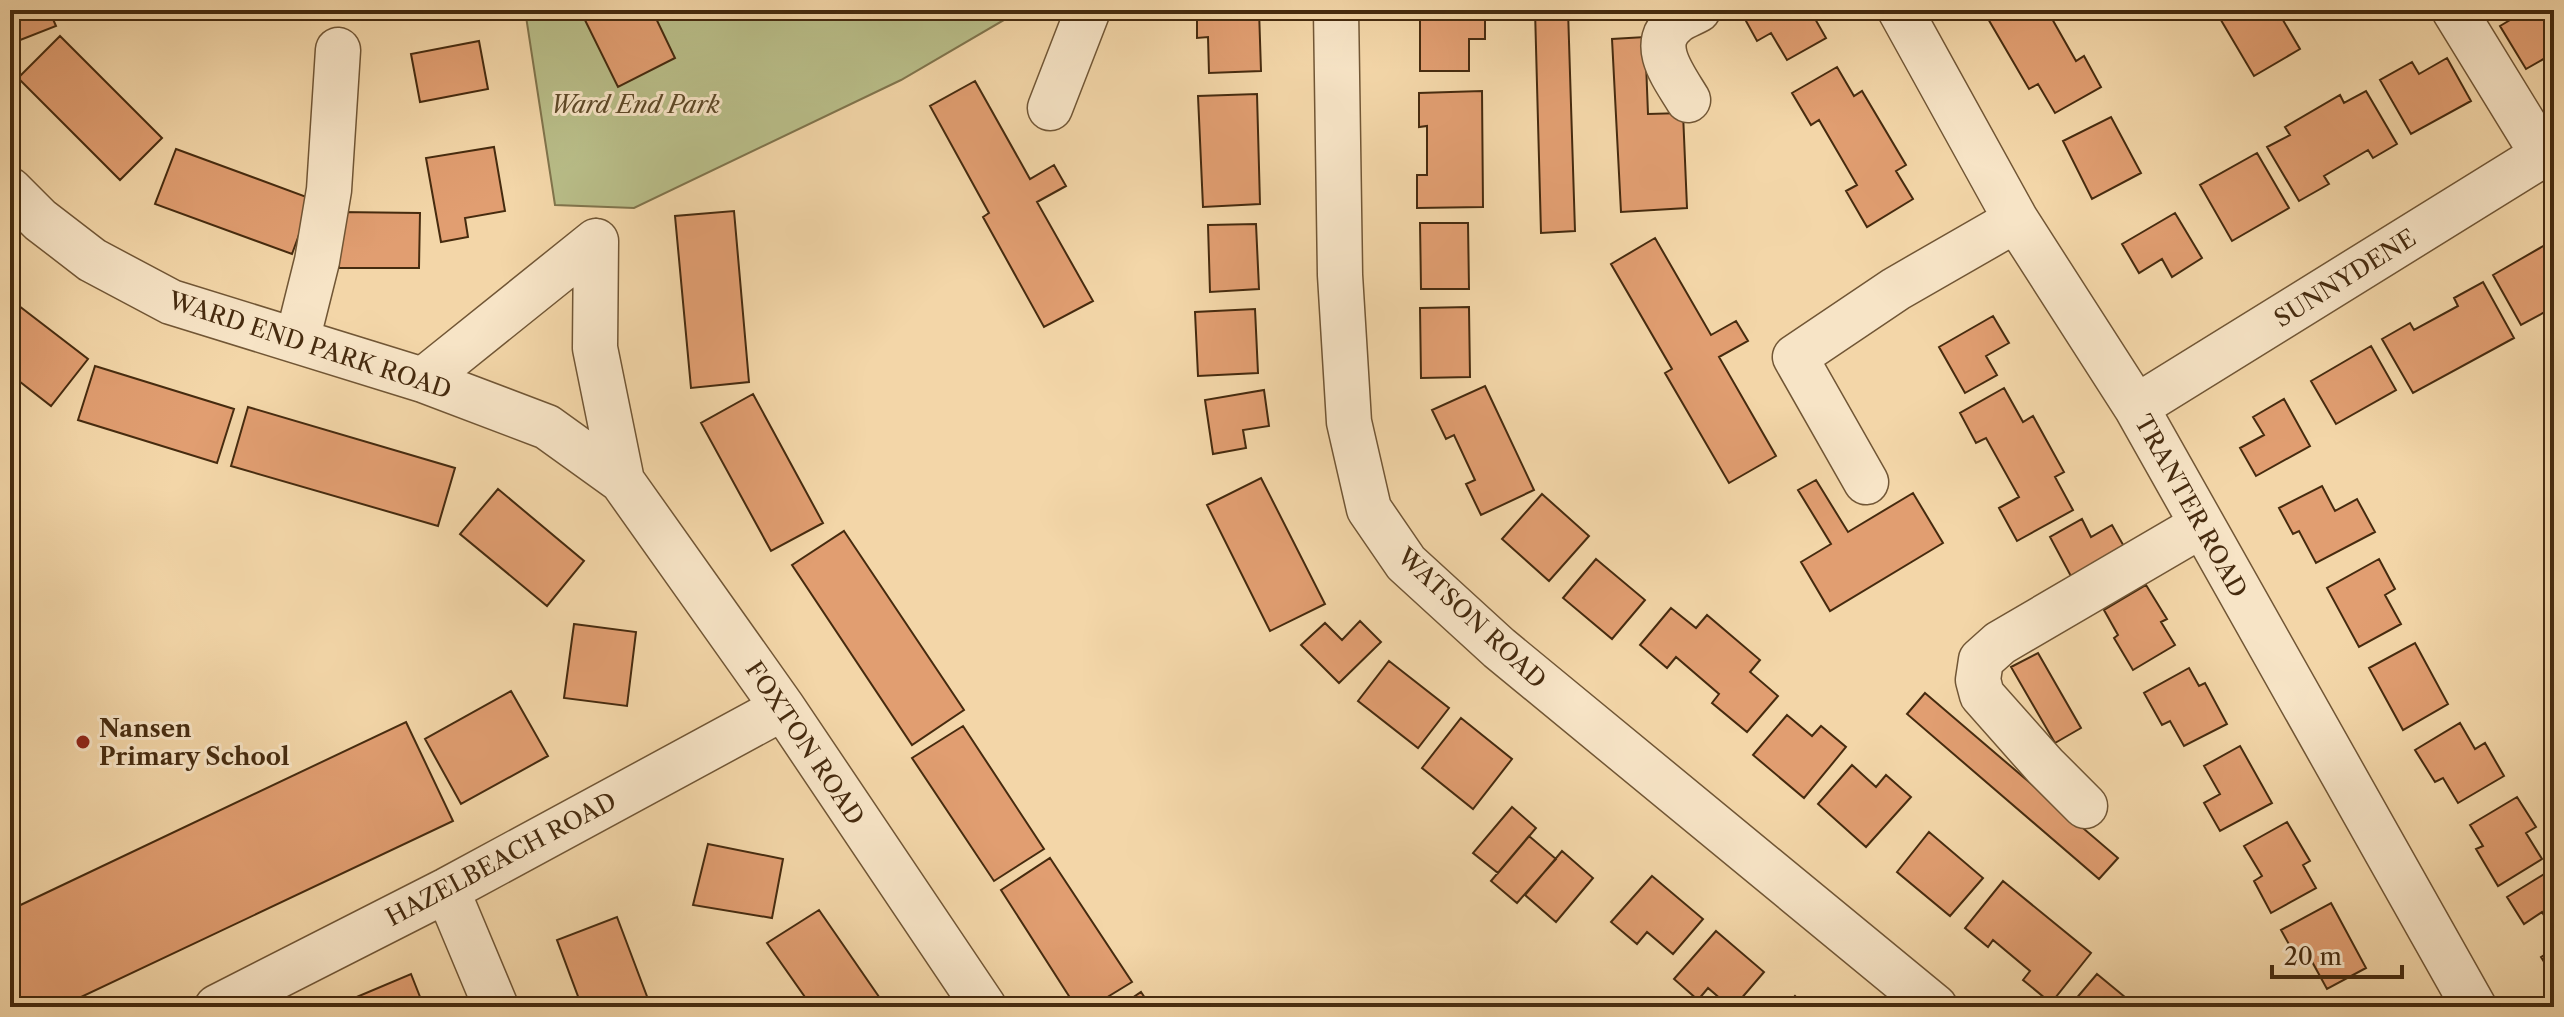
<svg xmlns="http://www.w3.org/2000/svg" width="2564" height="1017" font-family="'Libre Caslon Text',serif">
<rect width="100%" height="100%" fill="#f3d6a8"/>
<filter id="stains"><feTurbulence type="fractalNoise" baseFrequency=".0025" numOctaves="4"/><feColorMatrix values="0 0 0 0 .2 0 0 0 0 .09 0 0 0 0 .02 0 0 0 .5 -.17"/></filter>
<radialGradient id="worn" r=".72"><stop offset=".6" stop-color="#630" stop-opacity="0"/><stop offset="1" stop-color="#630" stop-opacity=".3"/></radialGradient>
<path fill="#b9be89" stroke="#80744c" stroke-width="2" d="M525,10H1021L901,80L634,208L555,205Z"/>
<path fill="#e19e71" stroke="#462b0f" stroke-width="2" d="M10,10H49L56,26L10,44Z
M580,10H652L675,58L618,87Z
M1197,10H1259L1261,71L1209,73L1208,37L1197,38Z
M1420,10H1485V39H1469V71H1420Z
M1535,10H1568L1575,231L1541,233Z
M1745,10H1810L1826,38L1787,60L1771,33L1757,41L1741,12Z
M1994,10H2047L2076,61L2084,56L2101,87L2055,113L2038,84L2029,89L1987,17L1995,12Z
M2215,10H2277L2300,49L2254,76Z
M2527,10H2554V53L2526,69L2500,26Z
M60,36L162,138L120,180L18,78Z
M1645,37L1648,114L1683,113L1687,208L1621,212L1612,39Z
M479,41L488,89L420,102L411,54Z
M2447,58L2471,101L2411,134L2380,80L2412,62L2419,74Z
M1837,67L1854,96L1862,91L1906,165L1896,171L1913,199L1867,227L1846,191L1857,185L1819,120L1811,125L1792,93Z
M975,81L1030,179L1054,165L1066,186L1037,202L1093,301L1044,327L983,217L989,213L930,106Z
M1482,91L1483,207L1417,208V175H1427V126L1419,127V93Z
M2366,91L2397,144L2373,158L2368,150L2324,176L2329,184L2299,201L2267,147L2290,135L2285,127L2340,95L2344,103Z
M1257,94L1260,204L1203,207L1198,96Z
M2111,117L2141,173L2092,199L2063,141Z
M494,147L505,211L465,218L468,237L441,242L426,158Z
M176,149L312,199L292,254L155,204Z
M2257,153L2289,208L2232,241L2200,185Z
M734,211L749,382L691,388L675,216Z
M339,212L420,213L419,268H339Z
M2175,213L2202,258L2172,277L2162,259L2139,273L2122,244Z
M1420,223H1468L1469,289H1421Z
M1256,224L1259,289L1210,292L1208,225Z
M1655,238L1711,335L1736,321L1748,341L1719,357L1776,456L1729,483L1665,373L1672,369L1611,264Z
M2552,241L2554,307L2521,325L2493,275Z
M2483,282L2514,338L2413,393L2382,339L2410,323L2414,330L2458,306L2454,298Z
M10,299L88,359L51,406L10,374Z
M1469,307L1470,377L1421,378L1420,308Z
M1255,309L1258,373L1198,376L1195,312Z
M1993,316L2009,343L1986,356L1997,375L1965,393L1939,347Z
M2371,346L2396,390L2336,424L2311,381Z
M95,366L234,409L217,463L78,420Z
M1485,386L1534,490L1481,515L1466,484L1475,480L1454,435L1446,439L1432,410Z
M2004,388L2023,422L2033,416L2064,472L2055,477L2073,510L2017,541L1999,508L2019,497L1986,438L1976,443L1960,413Z
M1264,390L1269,426L1243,430L1246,448L1213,454L1205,400Z
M753,394L823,523L771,551L701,423Z
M2284,399L2310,446L2256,476L2240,448L2264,435L2253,417Z
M248,407L455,468L438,526L231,466Z
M1261,478L1325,604L1270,631L1207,505Z
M1816,480L1848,532L1913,493L1943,543L1830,611L1801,562L1831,544L1798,490Z
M2322,486L2335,511L2357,499L2375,532L2316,563L2299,531L2293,534L2279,508Z
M498,489L584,561L547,606L460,534Z
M1542,494L1589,536L1549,581L1502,539Z
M2082,519L2091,537L2112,525L2126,550L2073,580L2050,537Z
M844,531L964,710L912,745L792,565Z
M1596,559L1645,600L1612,639L1563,598Z
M2379,559L2395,589L2385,595L2401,624L2359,647L2327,588Z
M2146,585L2167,619L2161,622L2175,645L2133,670L2114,638L2118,635L2104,610Z
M1671,608L1696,628L1707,615L1760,660L1750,672L1778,696L1747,732L1712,703L1719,694L1676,657L1667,668L1640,645Z
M1360,621L1381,642L1339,683L1301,645L1325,623L1342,640Z
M574,624L636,632L627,706L564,698Z
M2415,643L2448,704L2403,730L2369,668Z
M2038,653L2081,728L2055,743L2011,667Z
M1389,661L1449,708L1418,748L1358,701Z
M2189,668L2199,686L2205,683L2227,724L2184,746L2170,721L2162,725L2144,693Z
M511,691L548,756L461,804L425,739Z
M1925,693L2118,858L2099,879L1907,714Z
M1787,715L1812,736L1821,726L1846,747L1804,798L1753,755Z
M1461,718L1512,759L1473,809L1422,768Z
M406,722L453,821L60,1007H10V910Z
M2460,723L2475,749L2485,743L2504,776L2458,803L2443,778L2435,782L2415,750Z
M963,726L1044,849L994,881L912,758Z
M2240,746L2272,803L2220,831L2204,803L2220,794L2204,766Z
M1852,765L1876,787L1886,775L1911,797L1866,847L1818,804Z
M2517,797L2536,827L2526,833L2542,859L2498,886L2476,849L2483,846L2470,825Z
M1512,807L1536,828L1498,873L1473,853Z
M2287,822L2310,861L2303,865L2316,888L2271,913L2254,881L2262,876L2244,846Z
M1929,832L1983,878L1950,916L1897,872Z
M1529,836L1556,859L1517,903L1491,881Z
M708,844L783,859L772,918L693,905Z
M1562,851L1593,878L1556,922L1525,895Z
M1050,858L1132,982L1091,1007H1076L1001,890Z
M2554,868V932L2542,912L2524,924L2507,897Z
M1652,876L1703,919L1673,954L1647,932L1637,944L1611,922Z
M2003,881L2091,953L2051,1003L2023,980L2030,971L1993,940L1988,947L1965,928Z
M2331,903L2366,968L2327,989L2310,958L2300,964L2281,930Z
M819,910L886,1007H812L767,943Z
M617,917L651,1007H582L557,940Z
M1716,931L1764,972L1734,1007H1730L1708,988L1698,1000L1674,979Z
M2554,949V978L2541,957Z
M411,974L424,1007H333Z
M2097,974L2137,1007H2069Z
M1141,992L1151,1007H1119Z
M1795,996L1807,1007H1785Z"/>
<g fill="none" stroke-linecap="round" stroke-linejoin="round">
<g stroke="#715635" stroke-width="47">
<path id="minor" d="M1336,10L1340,275L1349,422L1369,509L1406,563L1499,648L1935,1007
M1900,10L2016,220L2136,407L2474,1007
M2454,10L2543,155
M1688,100C1675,78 1648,45 1675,23C1681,17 1691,14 1698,10
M1050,108L1088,10
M10,190L40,220L92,260L171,302L423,380L547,427L622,481L783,708L984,1007
M596,241L595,348L622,481
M297,341L317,261L329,190L338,50
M423,380L596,241
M2136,407L2554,148
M1866,482L1795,357L1896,289L2016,220
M2085,806L2045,766L1982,695L1978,680L1981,660L2000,643L2202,525
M447,890L496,1007
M217,1007L447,890L783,708"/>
</g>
<use href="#minor" stroke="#f7e4c6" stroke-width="44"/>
</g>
<circle fill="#8f2418" stroke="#f7e4c6" stroke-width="3" cx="83" cy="742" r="8"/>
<g text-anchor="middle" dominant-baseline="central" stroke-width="6" stroke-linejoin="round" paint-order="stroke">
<g font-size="24" font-style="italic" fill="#5d4827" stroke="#f7e4c6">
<text x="635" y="104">Ward End Park</text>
</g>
<g font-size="24" fill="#462b0f" stroke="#f7e4c6">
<text transform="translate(2345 278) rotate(-32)">SUNNYDENE</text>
<text transform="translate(310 345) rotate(18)">WARD END PARK ROAD</text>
<text transform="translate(2191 506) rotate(61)">TRANTER ROAD</text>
<text transform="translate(1472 618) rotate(43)">WATSON ROAD</text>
<text transform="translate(805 743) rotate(56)">FOXTON ROAD</text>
<text transform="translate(501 859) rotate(-28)">HAZELBEACH ROAD</text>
</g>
<g font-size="24" font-weight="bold" fill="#462b0f" stroke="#f7e4c6" text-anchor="start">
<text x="99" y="728">Nansen<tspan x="99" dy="28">Primary School</tspan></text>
</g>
</g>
<rect width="2564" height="1017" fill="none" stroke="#f3d6a8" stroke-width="40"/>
<rect x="12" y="12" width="2540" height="993" fill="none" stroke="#462b0f" stroke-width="4"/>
<rect x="20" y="20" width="2524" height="977" fill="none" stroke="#462b0f" stroke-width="2"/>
<path d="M2272 965v12h130v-12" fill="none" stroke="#462b0f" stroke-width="4"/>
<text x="2284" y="965" font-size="24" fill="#462b0f" stroke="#f7e4c6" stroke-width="6" paint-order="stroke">20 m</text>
<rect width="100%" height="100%" filter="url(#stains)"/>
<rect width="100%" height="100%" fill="url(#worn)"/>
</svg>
